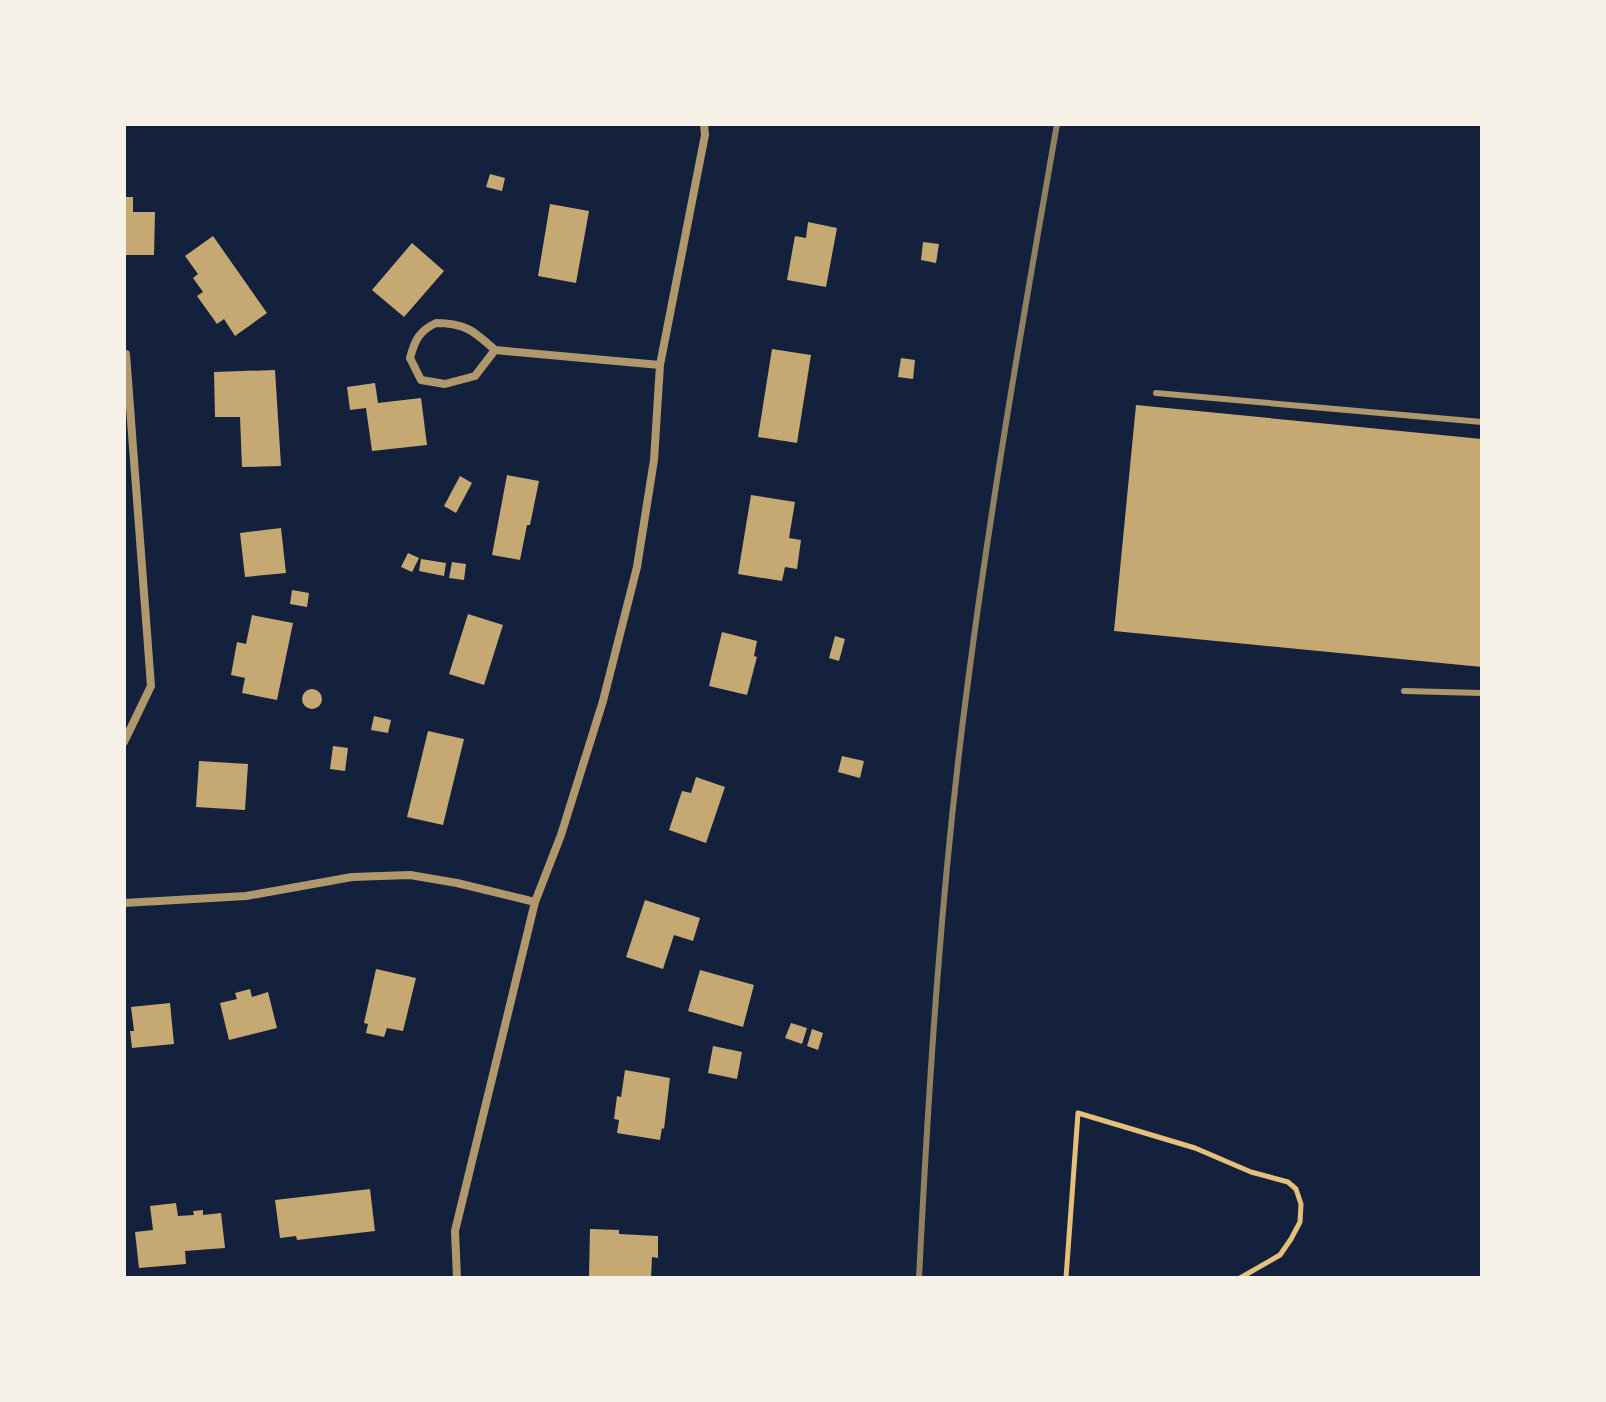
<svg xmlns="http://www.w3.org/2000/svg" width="1606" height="1402" font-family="Karla,sans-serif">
<rect width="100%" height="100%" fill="#14213d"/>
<path fill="#c6a872" d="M490,174L505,178L502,191L486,187Z
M124,197H133V212H155L154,255H124Z
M550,204L589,211L576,283L538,276Z
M808,222L837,228L826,287L787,280L795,236L806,238Z
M213,236L267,313L235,336L224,319L217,324L197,296L203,292L193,278L198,274L185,256Z
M923,242L939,244L936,263L921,260Z
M412,243L444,271L404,317L372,290Z
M772,349L811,355L797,443L758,437Z
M901,358L915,360L913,379L898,377Z
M275,370L281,466L242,467L240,417H215L214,372Z
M375,383L378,403L421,398L427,445L372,451L366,408L350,410L347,387Z
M1136,405L1482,439V667L1114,631Z
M507,475L539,481L530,525H527L520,560L492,555Z
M460,476L472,483L456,513L444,506Z
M751,495L795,502L789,538L801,540L797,569L785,567L782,581L738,574Z
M281,528L286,573L245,577L240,533Z
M408,553L419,558L412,572L401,567Z
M421,559L446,563L444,576L419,571Z
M452,562L466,564L464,580L449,578Z
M292,590L309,593L307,607L290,604Z
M468,614L503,625L484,685L449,674Z
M252,615L293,623L277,700L242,693L245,678L231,675L237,642L246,644Z
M722,632L757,641L754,656L757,657L747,695L709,686Z
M835,636L845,639L839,661L829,658Z
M302 699a10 10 0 1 1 20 0a10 10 0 1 1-20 0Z
M374,716L391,720L388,733L371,730Z
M428,731L464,739L443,825L407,817Z
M333,746L348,748L345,771L330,769Z
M842,756L864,761L860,778L838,772Z
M199,761L248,764L245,810L196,807Z
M696,777L725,787L706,843L669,830L682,791L691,793Z
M645,900L700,918L693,941L674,935L663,969L626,957Z
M376,969L416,978L403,1031L387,1028L384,1037L366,1033L368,1024L364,1023Z
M700,970L754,985L743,1027L688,1011Z
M250,989L252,997L268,992L277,1028L229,1040L220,1003L237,999L235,993Z
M170,1003L174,1044L132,1048L130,1031H134L131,1007Z
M791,1023L807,1028L802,1044L785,1038Z
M812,1029L823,1033L818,1050L807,1046Z
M713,1046L742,1052L737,1079L708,1073Z
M625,1070L670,1078L664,1129L662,1128L660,1140L617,1133L619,1120L614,1119L617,1096L621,1097Z
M370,1189L375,1231L297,1240L296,1236L280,1238L275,1200Z
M176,1203L178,1216L194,1215L193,1211L203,1210V1215L221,1213L225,1248L185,1251L186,1264L139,1268L135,1232L153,1230L150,1206Z
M590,1229L619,1230V1234L658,1236V1258L652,1257L651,1278L589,1277Z"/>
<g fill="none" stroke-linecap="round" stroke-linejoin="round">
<path stroke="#e5c07b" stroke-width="5" d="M1066,1278L1078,1113L1195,1148L1251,1172L1288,1182L1296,1189L1301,1204L1300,1222L1291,1239L1280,1255L1240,1278"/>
<path stroke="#b1986c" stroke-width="6" d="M1156,393L1482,422
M1404,691L1482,693"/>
<path stroke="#b1986c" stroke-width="8" d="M436,323C465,323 474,331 495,350L475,376L445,384L421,380L410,358C415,340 419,331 436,323Z
M495,350L660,365
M124,742L151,686L126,354
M124,903L246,896L352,877L410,875L457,883L535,902
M457,1278L455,1231L535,902L561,835L603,701L637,567L654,460L660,365L705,135L704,124"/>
<path stroke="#918062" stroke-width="6" d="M919,1278C929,1077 942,874 969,674C993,490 1025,307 1057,124"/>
</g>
<rect width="1606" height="1402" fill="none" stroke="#f6f1e7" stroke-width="252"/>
</svg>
